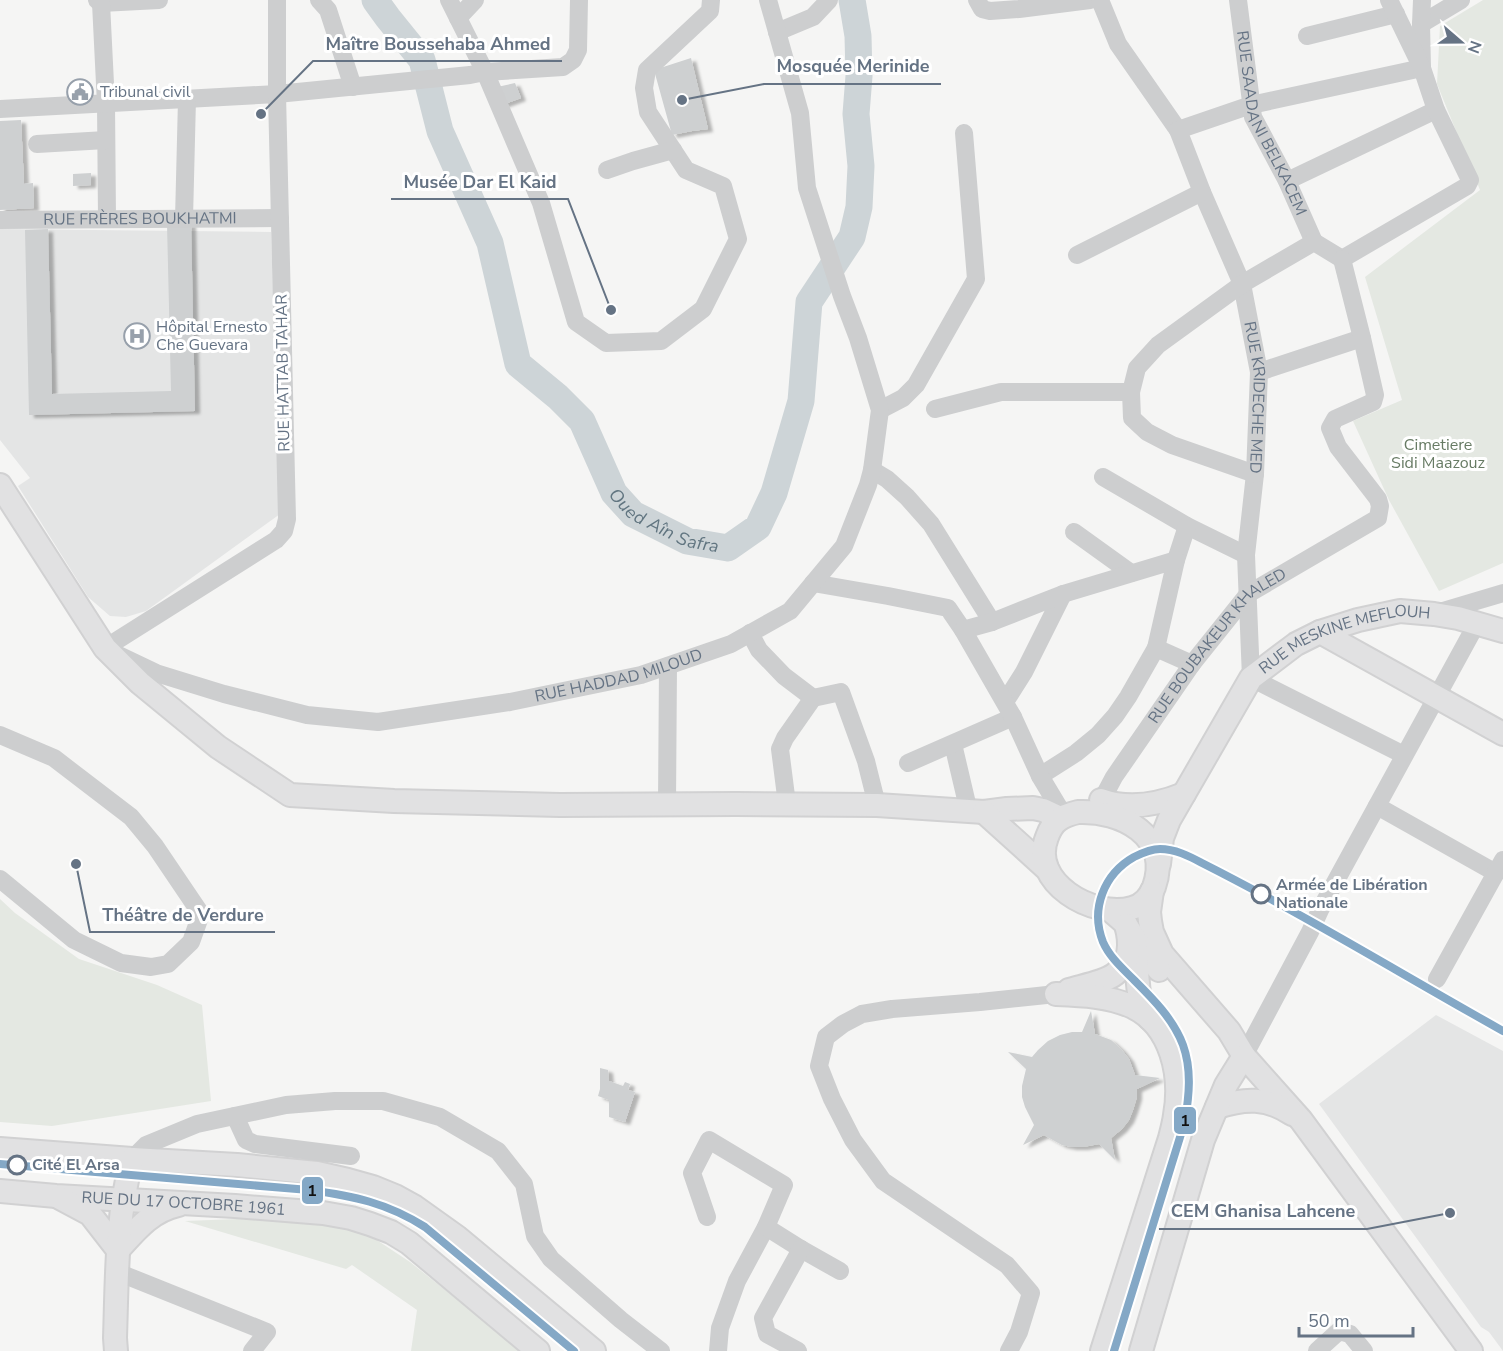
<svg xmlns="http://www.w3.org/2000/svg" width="1503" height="1351" font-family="'Nunito Sans',sans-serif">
<defs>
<filter id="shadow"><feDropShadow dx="5" dy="3" stdDeviation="1.5" flood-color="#0004"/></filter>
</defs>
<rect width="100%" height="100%" fill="#f5f5f4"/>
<path fill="#e4e5e5" d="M0,229L271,232L280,514L146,611L126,617L110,616L88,597L18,486L30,478L0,440Z
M1436,1015L1503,1051V1351L1489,1332L1481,1327L1319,1104Z"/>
<path fill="#e4e8e2" d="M1483,0H1503V563L1439,591L1389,500L1353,421L1402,400L1365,277L1480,190L1437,84L1440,26Z
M0,899L15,913L79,959L157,985L202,1005L211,1101L52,1126L0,1122Z
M284,1217L363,1231L410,1262L522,1351H411L417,1310L352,1265L346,1269L185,1221Z"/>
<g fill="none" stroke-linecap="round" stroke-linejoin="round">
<path stroke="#cdd4d7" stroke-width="27" id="s1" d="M375,0L388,18L422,60L440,131L490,243L518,364L558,397L582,421L614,493L633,514L687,541L728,548L758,527L774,493L801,401L809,302L852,237L859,207L861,166L856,114L859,76L858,36L852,0"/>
</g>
<path fill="#ced0d1" filter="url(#shadow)" d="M691,58L708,129L692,131L672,135L654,70Z
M515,83L521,98L502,105L497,87Z
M21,120L24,184L33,183L34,208L0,210V121Z
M91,173V185L73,186V174Z
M191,223L195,411L29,415L25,230L48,229L52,394L171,391L167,224Z
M1091,1011L1095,1034L1111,1040L1121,1049L1129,1059L1135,1075L1160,1078L1137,1089V1097L1133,1110L1129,1120L1122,1129L1111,1138L1115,1160L1099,1144L1083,1147H1072L1062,1145L1044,1135L1023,1145L1034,1125L1025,1107L1022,1097V1086L1026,1069L1008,1052L1032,1057L1038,1050L1048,1041L1060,1035L1072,1032H1082Z
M600,1068L608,1070L609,1081L623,1086L625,1082L630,1084L628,1090L635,1092L625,1122L609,1117V1100L598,1096L600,1089Z"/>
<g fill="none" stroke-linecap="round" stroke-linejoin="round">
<g stroke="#d1d1d2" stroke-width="26">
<g id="major">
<path d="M0,485L105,648L140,683L218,747L290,795L394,801L560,805L736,804L877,805L984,812L1007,809L1033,808L1043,810L1060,818"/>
<path d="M1320,632L1503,734"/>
<path d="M1101,800C1129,810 1157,805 1184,794"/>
<path d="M984,812L1047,869"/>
<path d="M1078,812C1121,810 1172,836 1154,887C1150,897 1143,905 1132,908C1093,919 1029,882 1047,837C1053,820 1062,816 1078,812Z"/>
<path id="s7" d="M1159,864L1162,838L1169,820L1251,678L1296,644L1320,632L1358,620L1400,611L1434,614L1458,618L1503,631"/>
<path d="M1152,891L1149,912L1150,921L1152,932L1162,954L1229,1031L1244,1056L1301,1120L1471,1351"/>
<path d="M1110,910L1125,923L1134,938L1159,970"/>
<path d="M1134,939C1139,960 1135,982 1141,1002C1143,1008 1146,1013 1150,1019"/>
<path d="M1069,990C1082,986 1105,982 1115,974C1131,962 1131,942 1126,925"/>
<path d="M1056,994C1082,995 1109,996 1133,1007C1172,1026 1182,1076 1175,1115C1174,1123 1172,1130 1170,1138L1102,1351"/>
<path d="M1217,1107C1245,1098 1267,1097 1292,1114"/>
<path d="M0,1149L132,1159L237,1165L317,1173L348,1180L373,1187L395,1196L415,1207L457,1237L594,1351"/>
<path id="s8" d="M0,1191L56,1196L235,1206L323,1213L351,1218L370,1224L391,1232L409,1243L538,1351"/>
<path d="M60,1198L90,1214L118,1250"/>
<path d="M118,1250C136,1230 151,1211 178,1205"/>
<path d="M116,1351L115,1338C117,1279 116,1217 132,1159"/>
<path d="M1141,1351L1203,1140L1226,1085L1244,1056"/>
</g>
</g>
<g stroke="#cdcecf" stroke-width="18">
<path d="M97,0L101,3L159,0"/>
<path d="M319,0L328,10L353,87"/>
<path d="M449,0L485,72L541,203L576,322L606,343L661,341L703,309L738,239L723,186L686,170L648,112L644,88L647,70L710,11L711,0"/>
<path d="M977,0L982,9L990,11L1019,9L1090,0"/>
<path id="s2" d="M1100,0L1118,44L1178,130L1202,192L1242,284L1259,372L1255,474L1246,555L1251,678L1404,755"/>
<path id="s3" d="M1238,0L1253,117L1287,181L1314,242"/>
<path d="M101,3L106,104L107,219"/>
<path d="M458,18L475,0"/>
<path d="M1421,24L1461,0"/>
<path d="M777,32L813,17L829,0"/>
<path d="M1307,36L1396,14"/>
<path d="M0,109L277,94L470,75L485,72L563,67L573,60L578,50L579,0"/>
<path d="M1178,130L1251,105L1422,68L1421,24L1422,0"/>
<path d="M37,144L106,140"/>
<path d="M607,170L633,161L673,150"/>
<path d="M1287,181L1436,110"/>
<path d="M184,219L187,99"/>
<path id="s4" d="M0,220L280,218"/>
<path d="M1077,255L1202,192"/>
<path d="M1259,372L1362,338"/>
<path d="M1131,392L1132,418L1147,432L1172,445L1255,474"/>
<path d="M935,409L1001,392H1131L1137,368L1158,345L1242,284L1314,242L1342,259L1467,186L1470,180L1436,110L1422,68L1389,0"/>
<path d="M880,410L903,398L916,385L976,279L964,133"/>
<path d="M872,470L887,479L907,497L931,524L992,622"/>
<path d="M1103,477L1187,526L1246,555"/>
<path d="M1074,532L1131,573"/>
<path d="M813,583L888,596L948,608L963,630"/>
<path d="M1436,613L1503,593"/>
<path d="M750,633L759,650L784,676L813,698"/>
<path d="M105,648L276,540L284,531L287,519L277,94V0"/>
<path d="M1156,648L1192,664"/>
<path id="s5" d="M114,653L156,673L224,694L307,715L378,722L510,702L641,675L731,644L790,611L844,546L868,485L872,470L880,410L858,338L842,296L807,188L800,113L768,0"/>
<path d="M1005,702L1024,672L1063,594"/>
<path d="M0,735L54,758L131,817L155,846L201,914L191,942L168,964L151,967L121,963L74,940L0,879"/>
<path d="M953,744L969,812"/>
<path d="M908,763L1013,717"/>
<path d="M1040,776L1076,753L1098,735L1115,716L1128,697L1156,648L1176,560L1187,526"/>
<path d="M667,804L668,666"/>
<path d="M787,804L780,749L785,738L813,698L841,692L866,761L877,805"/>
<path d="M1377,806L1496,873"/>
<path id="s6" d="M1096,811L1114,777L1192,664L1248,594L1378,518L1380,506L1378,499L1338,447L1330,428L1335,419L1373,402L1375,395L1362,338L1342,259"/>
<path d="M1064,816L1040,776L1013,717L963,630L992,622L1063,594L1176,560"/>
<path d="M1437,979L1503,860"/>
<path d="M1244,1056L1310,932L1320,910L1477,623"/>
<path d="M235,1116L246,1140L255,1144L351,1156"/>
<path d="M132,1159L146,1145L197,1124L286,1105L335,1101H383L440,1117L498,1151L524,1184L535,1236L551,1259L621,1320L661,1351"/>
<path d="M707,1217L692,1173L709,1140L784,1185L766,1227L737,1281L720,1328L718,1351"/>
<path d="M766,1227L801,1249L840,1271"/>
<path d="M117,1272L267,1332L252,1351"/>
<path d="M798,1351L767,1334L763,1318L801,1249"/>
<path d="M1009,1351L1019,1332L1031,1293L1007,1265L883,1181L853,1140L832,1099L819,1066L826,1037L843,1024L862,1014L892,1009L980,1002L1056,994"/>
<path d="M1317,1351L1339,1331L1350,1334L1364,1351"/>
</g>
<use href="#major" stroke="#e1e1e2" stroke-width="22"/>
<g stroke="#fff" stroke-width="12">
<path id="tram-1" d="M0,1164L309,1190C354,1196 387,1203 425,1227L574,1351
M1114,1351L1185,1121C1189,1096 1192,1070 1183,1045C1173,1018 1151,997 1131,977C1121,967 1109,956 1103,942C1090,909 1104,874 1134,857C1142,853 1151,849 1160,849C1175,849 1189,856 1202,863C1305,915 1403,975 1503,1031"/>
</g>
<use href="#tram-1" stroke="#84a8c6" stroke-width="8"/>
</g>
<defs>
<g id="civic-ring" transform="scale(1.35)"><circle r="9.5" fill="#fff" stroke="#97a0ab" stroke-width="1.5"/><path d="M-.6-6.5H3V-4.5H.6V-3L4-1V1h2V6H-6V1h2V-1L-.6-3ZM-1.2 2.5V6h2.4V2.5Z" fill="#97a0ab"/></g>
<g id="hospital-ring" transform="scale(1.35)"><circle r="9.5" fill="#fff" stroke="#97a0ab" stroke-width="1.5"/><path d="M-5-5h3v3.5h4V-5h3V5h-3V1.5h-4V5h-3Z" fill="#97a0ab"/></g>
</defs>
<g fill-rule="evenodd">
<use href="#civic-ring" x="80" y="92"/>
<use href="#hospital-ring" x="137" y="336"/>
</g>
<g fill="#fff" stroke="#657384" stroke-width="3">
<circle cx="1261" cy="894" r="9"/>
<circle cx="17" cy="1165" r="9"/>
</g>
<g text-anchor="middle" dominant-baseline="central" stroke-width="6" stroke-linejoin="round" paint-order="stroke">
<g font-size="16" fill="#657384" stroke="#fff" text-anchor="start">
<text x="100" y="92">Tribunal civil</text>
<text x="156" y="327">Hôpital Ernesto<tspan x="156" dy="18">Che Guevara</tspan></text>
</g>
<g font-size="16" fill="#657384" stroke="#fff">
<text stroke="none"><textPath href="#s3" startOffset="129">RUE SAADANI BELKACEM</textPath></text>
<text stroke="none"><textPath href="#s4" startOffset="140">RUE FRÈRES BOUKHATMI</textPath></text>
<text transform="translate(283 373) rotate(-91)">RUE HATTAB TAHAR</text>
<text stroke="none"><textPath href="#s2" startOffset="434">RUE KRIDECHE MED</textPath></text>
<text stroke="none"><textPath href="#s7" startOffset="314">RUE MESKINE MEFLOUH</textPath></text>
<text stroke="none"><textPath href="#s6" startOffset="207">RUE BOUBAKEUR KHALED</textPath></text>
<text stroke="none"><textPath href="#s5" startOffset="520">RUE HADDAD MILOUD</textPath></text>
<text stroke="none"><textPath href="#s8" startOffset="184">RUE DU 17 OCTOBRE 1961</textPath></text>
</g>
<g font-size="16" fill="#677b64" stroke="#fff">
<text x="1438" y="445">Cimetiere<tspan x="1438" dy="18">Sidi Maazouz</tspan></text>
</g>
<g font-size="16" font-weight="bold" fill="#657384" stroke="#fff" text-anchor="start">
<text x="1276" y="885">Armée de Libération<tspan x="1276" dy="18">Nationale</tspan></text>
<text x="32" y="1165">Cité El Arsa</text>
</g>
<g font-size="18" font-style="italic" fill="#617580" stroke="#fff">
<text stroke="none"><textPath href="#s1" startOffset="620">Oued Aîn Safra</textPath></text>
</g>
</g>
<path fill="none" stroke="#657384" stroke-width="2" d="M261 114L313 61H562M682 100L764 84H941M611 310L568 199H391M76 864L90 932H275M1450 1213L1367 1229H1159"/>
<g fill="#657384" stroke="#fff" stroke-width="2">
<circle cx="261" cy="114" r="6"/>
<circle cx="682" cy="100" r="6"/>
<circle cx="611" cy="310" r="6"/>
<circle cx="76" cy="864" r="6"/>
<circle cx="1450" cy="1213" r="6"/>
</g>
<g font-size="18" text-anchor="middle" font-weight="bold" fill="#657384" stroke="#fff" stroke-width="6" stroke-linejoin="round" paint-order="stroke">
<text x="438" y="50">Maître Boussehaba Ahmed</text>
<text x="853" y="72">Mosquée Merinide</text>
<text x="480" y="188">Musée Dar El Kaid</text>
<text x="183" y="921">Théâtre de Verdure</text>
<text x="1263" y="1217">CEM Ghanisa Lahcene</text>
</g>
<g stroke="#fff" stroke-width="2">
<rect x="1173" y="1106" width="24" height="29" rx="6" fill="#84a8c6"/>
<rect x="301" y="1176" width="23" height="29" rx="6" fill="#84a8c6"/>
</g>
<g font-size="16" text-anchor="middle" font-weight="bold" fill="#111">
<text x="1185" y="1126">1</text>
<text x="312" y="1196">1</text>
</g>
<g transform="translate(1461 42) rotate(110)" stroke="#ffffff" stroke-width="4.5" paint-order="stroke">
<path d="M0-4.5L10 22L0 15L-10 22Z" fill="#657384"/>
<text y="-9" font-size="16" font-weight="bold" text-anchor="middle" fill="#657384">N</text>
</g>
<path d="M1299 1327v9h114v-9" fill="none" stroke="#657384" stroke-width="3"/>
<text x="1308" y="1327" font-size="18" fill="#657384" stroke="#ffffff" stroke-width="4.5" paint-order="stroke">50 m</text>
</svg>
